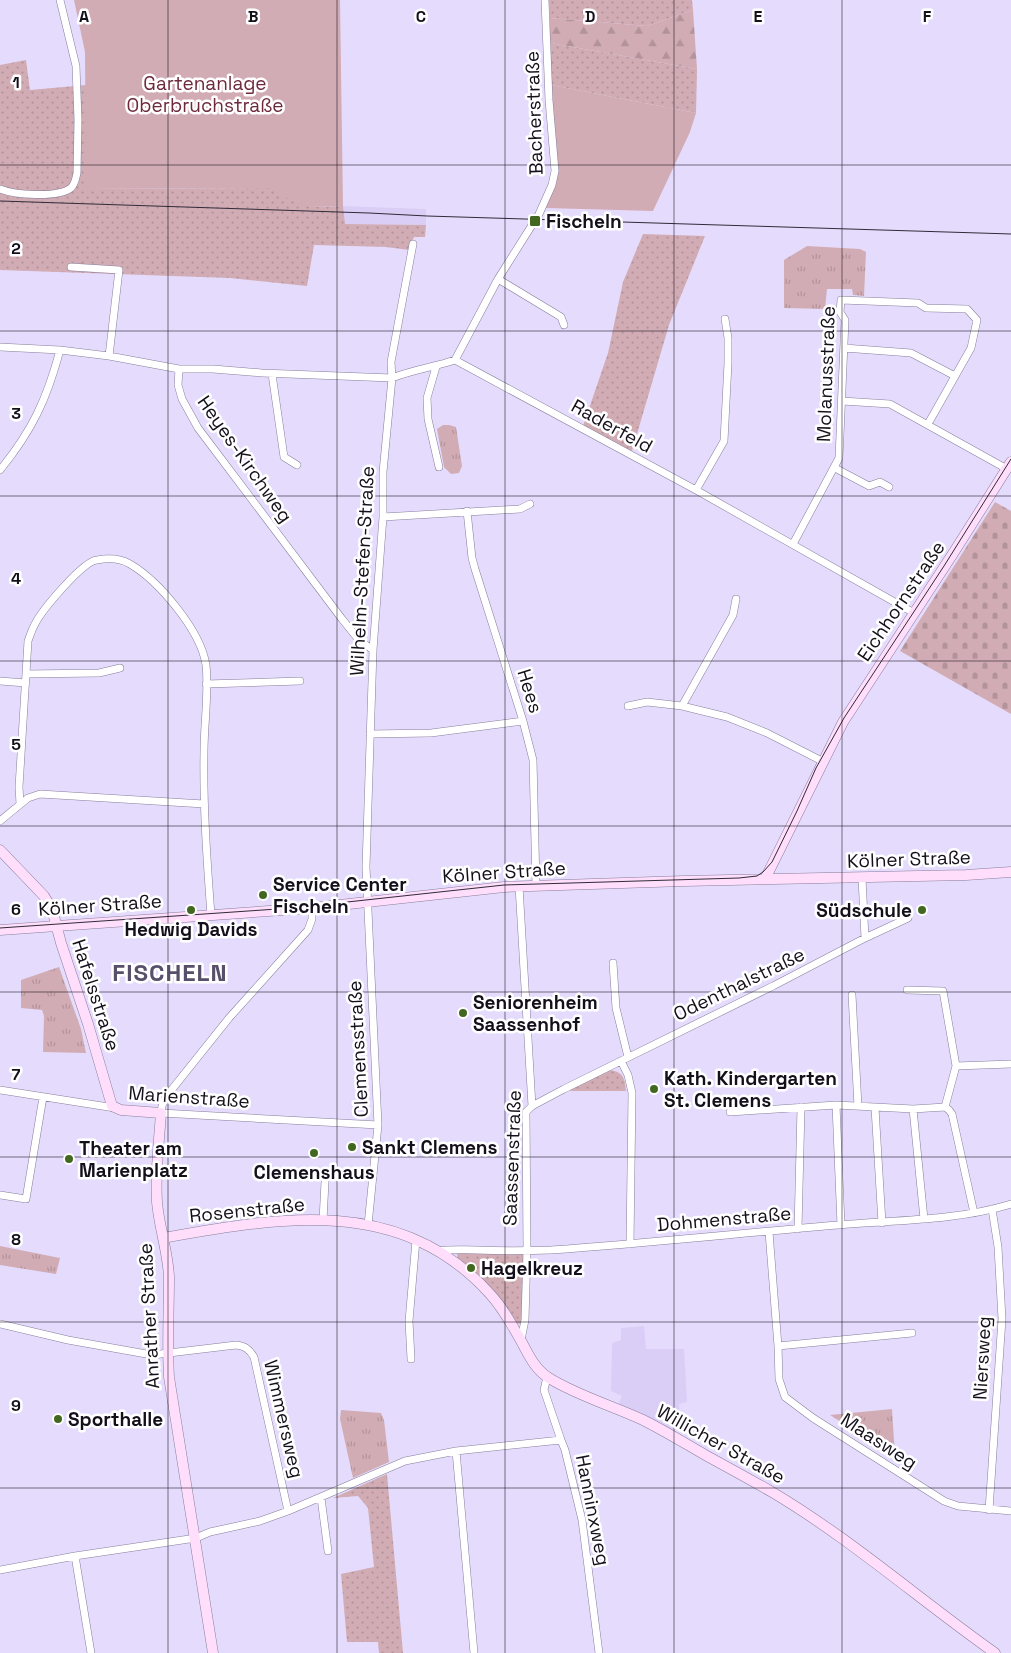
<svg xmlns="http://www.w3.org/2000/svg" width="1011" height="1653" font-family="'Space Grotesk',sans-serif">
<defs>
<pattern id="grass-dots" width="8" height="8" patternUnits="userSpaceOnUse" patternTransform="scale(1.25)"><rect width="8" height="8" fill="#d2acb4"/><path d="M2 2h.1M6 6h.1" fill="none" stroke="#b3939a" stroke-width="1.8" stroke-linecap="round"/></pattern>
<pattern id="forest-firs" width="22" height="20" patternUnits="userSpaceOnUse" patternTransform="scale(1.25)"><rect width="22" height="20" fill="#d2acb4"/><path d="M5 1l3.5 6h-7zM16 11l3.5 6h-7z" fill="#b3939a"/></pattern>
<pattern id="cemetery-stones" width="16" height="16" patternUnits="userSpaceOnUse" patternTransform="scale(1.25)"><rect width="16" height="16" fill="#d2acb4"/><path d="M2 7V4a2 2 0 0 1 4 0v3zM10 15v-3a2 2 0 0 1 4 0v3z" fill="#b3939a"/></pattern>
<pattern id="park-tufts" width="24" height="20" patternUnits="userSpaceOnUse" patternTransform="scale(1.25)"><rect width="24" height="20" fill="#d2acb4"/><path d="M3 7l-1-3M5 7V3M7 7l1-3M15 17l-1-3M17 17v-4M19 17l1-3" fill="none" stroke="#b3939a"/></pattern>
</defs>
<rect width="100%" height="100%" fill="#e5dcfd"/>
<path fill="#dacef6" d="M343,206L426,209V225L344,224Z
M644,1326L646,1349H684L687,1402L679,1404L680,1420L673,1433L618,1405L622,1396L611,1391L612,1343L621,1340V1328Z"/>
<path fill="url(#grass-dots)" d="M549,0H692L693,10L647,26L550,18Z
M550,43L697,69L696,113L551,85Z
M26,60L30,90L86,85V189L273,188L311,207L343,206L345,224L426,225L425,237H414L409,250L386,247L314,245L307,286L230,278L0,270V65Z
M643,234L705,236L669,325L632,451L583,426L608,353L623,282Z
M607,1070C622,1071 625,1076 626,1091H571L569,1089Z
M460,1253L524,1254L523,1322L520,1324L516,1323L458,1259L457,1254Z
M387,1474L403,1653H379L378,1642H347L341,1574L374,1567L368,1508L358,1496L333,1498Z"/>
<path fill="url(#forest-firs)" d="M693,10L697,69L550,43V18L647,26Z"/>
<path fill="url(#cemetery-stones)" d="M995,502L1011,511V714L900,651Z"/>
<path fill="url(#park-tufts)" d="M807,246L860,249L866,252L864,296L853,295L852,289H827L825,309L784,308V260Z
M443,425H449L456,427L462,466L459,473L451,474L444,467L437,429Z
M59,967L81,1029L86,1053L43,1052L44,1016L42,1010L21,1008V980Z
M0,1246L60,1258L56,1274L0,1265Z
M892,1409L895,1456L830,1415Z
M341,1410L381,1413L384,1420L389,1462L353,1478L340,1419Z"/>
<path fill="#d2acb4" d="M74,0H340L343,206L311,207L277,194L273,188L86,189L85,52Z
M551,85L696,113L690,132L653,211L545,208L554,189L557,171Z"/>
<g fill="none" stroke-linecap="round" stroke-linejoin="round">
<g stroke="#877e9c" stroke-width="8">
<path id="street" d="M0,189C14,195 58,198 71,188C75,184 76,178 77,173L78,120L76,66L60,0
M71,267L119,270L109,356
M498,279L561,317L564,325
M0,347L60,350L109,356L179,369H213L262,373L392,378C412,370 434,367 455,360L696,490L914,613
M844,348L911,353L955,376
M455,360L498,279L539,214L552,185L555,171L549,100L545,0
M436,367L427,398L428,419L439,467
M179,369L178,385L182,399L198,428L342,619L359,640L373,650
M272,374L284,457L297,465
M842,401L890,404L1007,469
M835,468L869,486L880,482L889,487
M0,470C32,431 47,399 60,350
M696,490L724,441L728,363V338L725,319
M467,511L472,558L475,569L523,721L533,760L536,885
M383,517L520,509L530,504
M793,544L839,458L845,320L840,312L841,300L918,303L926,308L967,309L977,320L971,348L928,424
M26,674L99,673L120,668
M0,681L26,683
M206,684L300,681
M628,706L647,702L682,706L727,717L767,733L822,761
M682,706L733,615L736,599
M370,734L431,733L523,721
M20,804L19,787L28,641C30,636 32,629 35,624C42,610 83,561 97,560C108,558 120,558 130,564C159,581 201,631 206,665C209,693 204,723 204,752C203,806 207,861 211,915
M0,821L28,798L40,794L204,804
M519,886L532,1106
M312,908V919L308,930L229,1018L165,1098L162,1106L161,1113L378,1125
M865,938L908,918
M613,963L616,1008L628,1057
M907,990L943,991L956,1066
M852,995L858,1106
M621,1061L628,1075L632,1093L630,1244
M0,1090L115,1108
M836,1105L841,1225
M945,1107L949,1110L952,1114L974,1213
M875,1108L882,1223
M913,1109L924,1219
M730,1112L836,1105L913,1109L945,1107L956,1066L1011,1064
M0,1195L26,1199L43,1097
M323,1220L325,1182
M368,1225L378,1125L366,867L373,650L383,517V472L392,378L391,362L413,244
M798,1229L801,1107
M769,1232L778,1346L779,1379L785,1397L813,1418L944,1501L958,1506L1011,1511
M438,1251C451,1249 463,1250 476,1250C501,1251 526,1251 551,1250C647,1243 743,1233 838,1225C896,1220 955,1221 1011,1204
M0,1324L68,1340L152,1355L236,1345C245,1346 249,1349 254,1357L288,1511
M521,1340L525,1320L527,1250L526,1112L532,1106L564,1089L773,986L865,938L862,878
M778,1346L912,1333
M411,1359L409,1321L416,1240
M547,1377L544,1390L561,1440L565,1450L582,1520L599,1653
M456,1451L474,1653
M321,1498L328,1551
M989,1510L1002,1319L998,1247L992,1209
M75,1556L91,1653
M0,1570L75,1556L196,1538L210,1532L260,1521L288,1511L405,1461L456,1451L561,1440"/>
</g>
<g stroke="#877e9c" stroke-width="11">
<path id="secondary" d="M0,850L44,896L52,909L61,943L88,1024L112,1106L121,1110L161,1113C159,1143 155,1172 157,1202C159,1227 168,1252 169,1277C169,1311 167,1344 169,1377L213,1653
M765,879L843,722L954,552L1011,462
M0,930L312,908L504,887L684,881L966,875L1011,872
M163,1238C280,1217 401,1195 490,1294C502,1307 511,1323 520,1339C528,1353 534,1369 549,1378C576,1395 613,1406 643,1420C665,1431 686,1444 707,1456C729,1468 751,1480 772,1492C851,1539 920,1600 995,1653"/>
</g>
<use href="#street" stroke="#fff" stroke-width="7"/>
<use href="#secondary" stroke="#ffdefb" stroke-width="10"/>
<path stroke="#302b39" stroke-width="1" d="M0,201L369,213L427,216L1011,234
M0,928L292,908L504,885L739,878L757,876L763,872L772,862L797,811L816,768L844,718L944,566L1011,459"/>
</g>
<path fill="none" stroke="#14101b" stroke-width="1" stroke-opacity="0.55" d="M168,0V1653M337,0V1653M505,0V1653M674,0V1653M842,0V1653M0,165H1011M0,331H1011M0,496H1011M0,661H1011M0,826H1011M0,992H1011M0,1157H1011M0,1322H1011M0,1488H1011"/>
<g fill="#426721" stroke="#fff" stroke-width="2">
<rect x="529" y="215" width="12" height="12" rx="2.5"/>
<circle cx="263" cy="895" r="5"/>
<circle cx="191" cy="910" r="5"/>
<circle cx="922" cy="910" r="5"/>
<circle cx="463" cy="1013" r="5"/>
<circle cx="654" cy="1089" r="5"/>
<circle cx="352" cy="1147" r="5"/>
<circle cx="314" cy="1153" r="5"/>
<circle cx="69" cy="1159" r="5"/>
<circle cx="471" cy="1268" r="5"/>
<circle cx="58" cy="1419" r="5"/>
</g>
<g text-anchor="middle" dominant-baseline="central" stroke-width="5" stroke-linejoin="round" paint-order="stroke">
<g font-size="19" fill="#6d293d" stroke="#fff">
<text x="205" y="83">Gartenanlage<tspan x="205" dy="22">Oberbruchstraße</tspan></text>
</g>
<g font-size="19" fill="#14101b" stroke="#fff">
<text transform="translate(534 113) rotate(-92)">Bacherstraße</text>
<text transform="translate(826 374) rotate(-88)">Molanusstraße</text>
<text transform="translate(612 426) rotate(29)">Raderfeld</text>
<text transform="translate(245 459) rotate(55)">Heyes-Kirchweg</text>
<text transform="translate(362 571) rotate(-87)">Wilhelm-Stefen-Straße</text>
<text transform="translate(901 601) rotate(-56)">Eichhornstraße</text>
<text transform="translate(530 691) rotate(73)">Hees</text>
<text transform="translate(909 859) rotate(-2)">Kölner Straße</text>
<text transform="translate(504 872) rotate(-4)">Kölner Straße</text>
<text transform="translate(100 905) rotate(-4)">Kölner Straße</text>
<text transform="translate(739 984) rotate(-26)">Odenthalstraße</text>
<text transform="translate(96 995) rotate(72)">Hafelsstraße</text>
<text transform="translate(358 1049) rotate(-93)">Clemensstraße</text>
<text transform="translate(189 1097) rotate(4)">Marienstraße</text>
<text transform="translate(512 1158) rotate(-88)">Saassenstraße</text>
<text transform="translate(247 1210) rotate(-6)">Rosenstraße</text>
<text transform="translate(724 1219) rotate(-5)">Dohmenstraße</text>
<text transform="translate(149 1316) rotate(-93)">Anrather Straße</text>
<text transform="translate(982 1358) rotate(-87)">Niersweg</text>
<text transform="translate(284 1419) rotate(77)">Wimmersweg</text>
<text transform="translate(879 1441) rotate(33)">Maasweg</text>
<text transform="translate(721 1444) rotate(29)">Willicher Straße</text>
<text transform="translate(593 1510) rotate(79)">Hanninxweg</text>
</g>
<g font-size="19" font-weight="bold" fill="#14101b" stroke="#fff" text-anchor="start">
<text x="546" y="221">Fischeln</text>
<text x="273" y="884">Service Center<tspan x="273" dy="22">Fischeln</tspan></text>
<text x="912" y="910" text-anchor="end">Südschule</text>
<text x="191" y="929" text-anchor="middle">Hedwig Davids</text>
<text x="473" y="1002">Seniorenheim<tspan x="473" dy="22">Saassenhof</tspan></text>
<text x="664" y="1078">Kath. Kindergarten<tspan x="664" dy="22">St. Clemens</tspan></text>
<text x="362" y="1147">Sankt Clemens</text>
<text x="79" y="1148">Theater am<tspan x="79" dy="22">Marienplatz</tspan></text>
<text x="314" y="1172" text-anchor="middle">Clemenshaus</text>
<text x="481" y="1268">Hagelkreuz</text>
<text x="68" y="1419">Sporthalle</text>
</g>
<g font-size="24" font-weight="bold" letter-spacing="1" fill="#58506b" stroke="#fff">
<text x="170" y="972">FISCHELN</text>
</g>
</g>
<g font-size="16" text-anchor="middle" font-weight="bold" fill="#14101b" stroke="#fff" stroke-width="5" stroke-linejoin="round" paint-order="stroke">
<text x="84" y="22">A</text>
<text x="253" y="22">B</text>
<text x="421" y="22">C</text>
<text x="590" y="22">D</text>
<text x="758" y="22">E</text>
<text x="927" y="22">F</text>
<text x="16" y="88">1</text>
<text x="16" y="254">2</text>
<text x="16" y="419">3</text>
<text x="16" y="584">4</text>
<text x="16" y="750">5</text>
<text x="16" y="915">6</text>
<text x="16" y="1080">7</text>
<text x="16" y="1245">8</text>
<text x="16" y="1411">9</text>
</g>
</svg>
